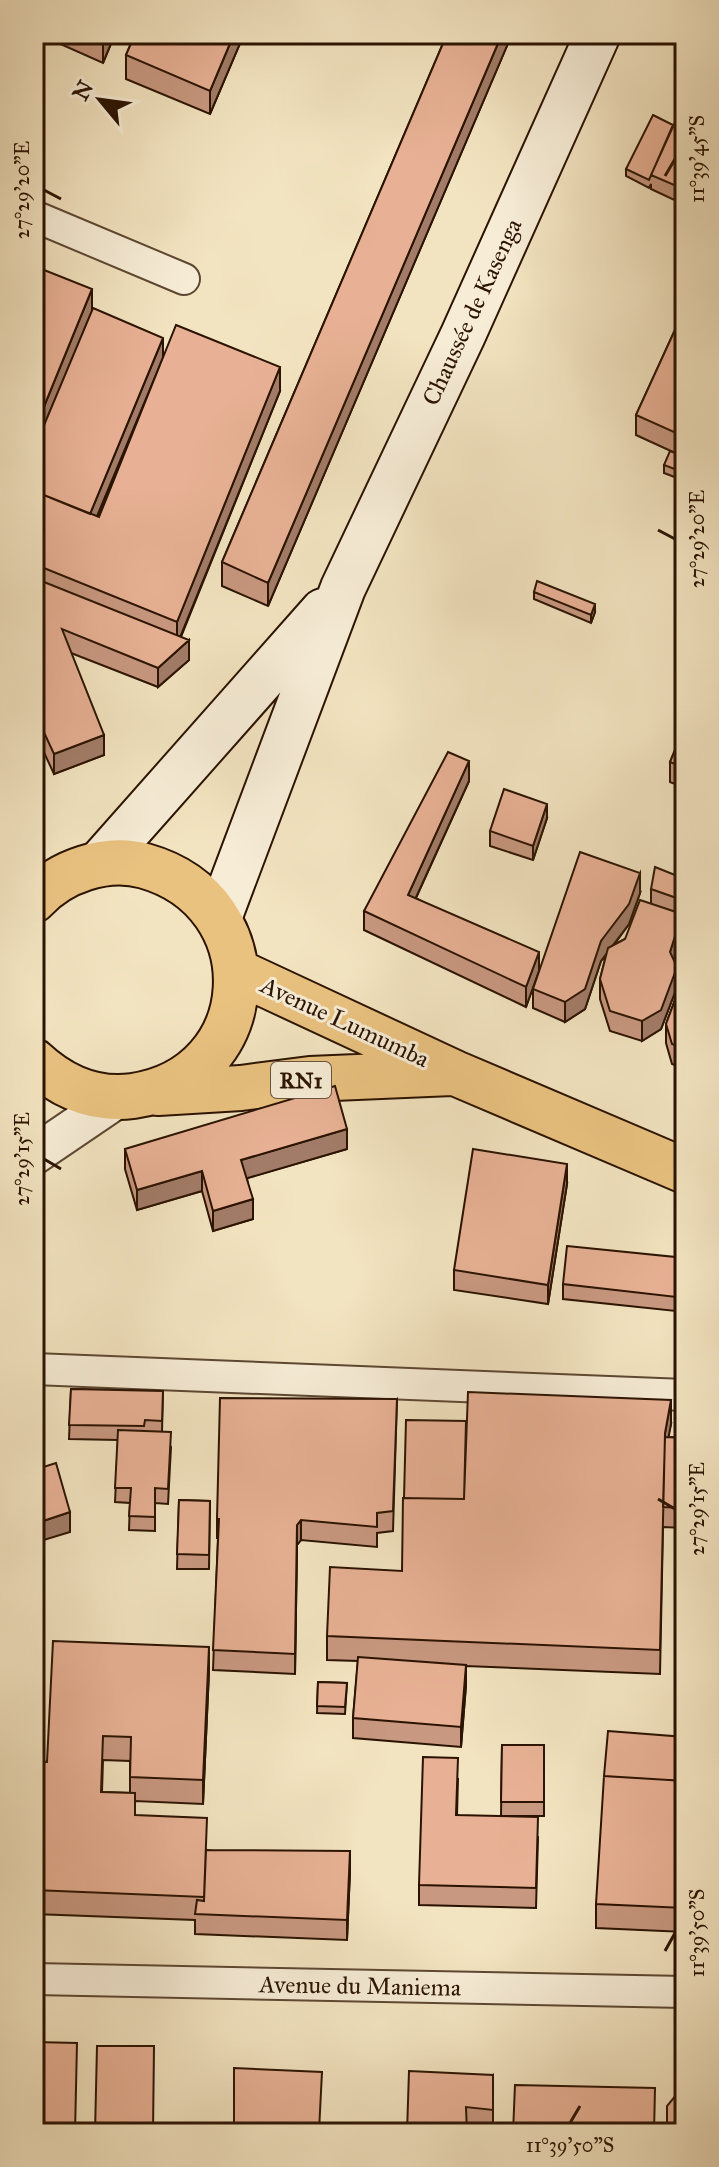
<svg xmlns="http://www.w3.org/2000/svg" width="719" height="2167" font-family="'IM FELL Great Primer',serif">
<rect width="100%" height="100%" fill="#f3e4c1"/>
<filter id="stains"><feTurbulence type="fractalNoise" baseFrequency=".0025" numOctaves="4"/><feColorMatrix values="0 0 0 0 .2 0 0 0 0 .09 0 0 0 0 .02 0 0 0 .5 -.17"/></filter>
<radialGradient id="worn" r=".72"><stop offset=".6" stop-color="#630" stop-opacity="0"/><stop offset="1" stop-color="#630" stop-opacity=".3"/></radialGradient>
<g fill="none" stroke-linecap="round" stroke-linejoin="round">
<g stroke="#5d4732" stroke-width="34">
<path id="minor" d="M34,216L184,279
M34,1369L685,1395
M34,1979L685,1992"/>
</g>
<g stroke="#5d4732" stroke-width="42">
<path id="tertiary" d="M34,1155L118,1098"/>
</g>
<g stroke="#2b1302" stroke-width="48">
<path id="secondary" d="M99,864L323,611
M219,918L343,588L463,335L598,34"/>
</g>
<g stroke="#2b1302" stroke-width="48">
<path id="trunk" d="M34,900C60,871 107,855 145,866C272,902 264,1077 133,1096C95,1101 62,1087 34,1061
M236,971L455,1073L685,1171
M158,1093L241,1088L310,1079L452,1073"/>
</g>
<use href="#minor" stroke="#f7edd7" stroke-width="30"/>
<use href="#tertiary" stroke="#f7edd7" stroke-width="38"/>
<use href="#secondary" stroke="#f7edd7" stroke-width="44"/>
<use href="#trunk" stroke="#eac280" stroke-width="44"/>
</g>
<path fill="#c89880" stroke="#2b1302" stroke-width="2" fill-rule="evenodd" d="M38,34H115L103,63Z
M135,34H244L210,114L126,79V55Z
M447,34H512L268,606L222,586V562Z
M685,124V205L651,189V184L649,188L626,176V169L673,125Z
M34,266L92,310L163,356L280,391L181,637L189,660L158,687L71,653L104,755L54,774L34,731ZM147,396L99,517L97,516Z
M685,308V481L664,473V465L684,457L636,435V415Z
M534,592L595,612L591,623L534,599Z
M685,726V788L670,782V762Z
M469,781L416,898L539,970L640,893L629,924L614,945L625,939L651,904V889L685,879V921L682,920V934L674,960L677,987L661,1029L642,1041L610,1031L600,999V979L606,955L601,961L585,1009L565,1022L533,1008V987L526,1007L364,930V911Z
M547,818L533,860L490,846V831Z
M685,973V1069L672,1064L666,1043V1024Z
M125,1149H347L247,1178L253,1219L213,1231L202,1191L137,1210L125,1169Z
M567,1184L548,1304L454,1290V1270Z
M685,1258V1312L563,1299V1284Z
M71,1389L163,1391L162,1432L171,1447L168,1504L155,1503V1531L129,1530L130,1503L115,1502L118,1440L69,1439Z
M397,1399L393,1531L377,1533V1547L301,1540L297,1545L295,1674L213,1670L218,1538H217V1519Z
M671,1424L668,1437L685,1438V1528L663,1527L660,1674L466,1666V1685L461,1747L353,1738V1718L358,1661L327,1660V1636L402,1571Z
M179,1500L210,1501L209,1569H177Z
M209,1671L203,1804L135,1801V1815L207,1850L350,1871L347,1940L195,1934V1920L34,1914V1761L47,1762ZM103,1760L130,1761V1793L102,1792Z
M318,1682L347,1683L345,1714L317,1713Z
M34,1695L42,1710L38,1760H34Z
M685,1737V1932L596,1928V1904Z
M502,1745H544V1816H501Z
M458,1778L457,1815L538,1837L536,1908L419,1905V1885Z
M493,2075V2130L467,2127L407,2133Z"/>
<path fill="#a27c68" stroke="#2b1302" stroke-width="2" d="M105,34H115L103,63V39Z
M234,34H244L210,114V91Z
M502,34H512L268,606V583Z
M92,289V313L34,455V431Z
M163,338V358L90,533V514Z
M280,367V391L177,645V622Z
M595,604V612L591,623V615Z
M189,640V660L158,687V668Z
M104,735V755L54,774V754Z
M469,761V781L408,915V895Z
M547,804V818L533,860V846Z
M640,873V893L629,924L601,961L585,1009L565,1022V1002L601,941Z
M682,914V934L670,972V952Z
M539,952V971L526,1007V987Z
M677,967V987L661,1029L642,1041V1021Z
M347,1129V1149L241,1180V1160Z
M567,1164V1184L548,1304V1285Z
M202,1171V1191L137,1210V1190Z
M253,1199V1219L213,1231V1211Z
M671,1400V1424L665,1457V1433Z
M70,1512V1532L34,1543V1524Z
M301,1520V1540L297,1545L295,1674L297,1525Z
M209,1647V1671L203,1804V1780Z
M466,1665V1685L461,1747V1727Z
M42,1696V1710L38,1760V1746Z
M350,1851V1871L347,1940V1920Z"/>
<path fill="#e8b195" stroke="#2b1302" stroke-width="2" d="M92,34H105L103,39Z
M135,34H234L210,91L126,55Z
M447,34H502L268,583L222,562Z
M653,115L673,125L649,180L626,169Z
M676,120L685,124V175L681,183V188L651,175Z
M34,266L92,289L34,431Z
M93,308L163,338L90,514L34,491V449Z
M685,308V437L636,415Z
M176,325L280,367L177,622L34,564V491L99,517Z
M670,451L685,457V473L664,465Z
M34,578L189,640L158,668L62,629L104,735L54,754L34,711Z
M537,581L595,604L591,615L534,592Z
M685,726V768L670,762Z
M448,752L469,761L408,895L539,952L526,987L364,911Z
M504,789L547,804L533,846L490,831Z
M580,852L640,873L629,904L601,941L585,989L565,1002L533,989Z
M655,867L685,879V901L651,889Z
M640,900L682,914L670,952L677,967L661,1010L642,1021L610,1011L600,979L608,948L625,939Z
M685,973V1049L672,1044L666,1024Z
M335,1086L347,1129L241,1160L253,1199L213,1211L202,1171L137,1190L125,1149Z
M473,1149L567,1164L548,1285L454,1270Z
M567,1246L685,1258V1298L563,1284Z
M71,1389L163,1391L162,1421L145,1420L144,1426L69,1425Z
M468,1392L671,1400L665,1433L660,1650L327,1636L330,1567L402,1571L403,1498L464,1499Z
M220,1398L397,1399L393,1511L377,1513V1527L301,1520L297,1525L295,1654L213,1650L219,1519H217Z
M406,1420L466,1421L464,1499L404,1498Z
M118,1430L171,1432L168,1489L155,1488V1517L129,1516L131,1488H115Z
M665,1437L685,1438V1508L663,1507Z
M56,1463L70,1512L34,1524V1470Z
M179,1500L210,1501L209,1555L177,1554Z
M53,1641L209,1647L203,1780L130,1777L131,1737L103,1736L101,1792L135,1793V1815L207,1818L204,1897L34,1890V1761L47,1762Z
M358,1657L466,1665L461,1727L353,1718Z
M318,1682L347,1683L345,1707L317,1706Z
M34,1695L42,1696L38,1746H34Z
M608,1731L685,1737V1781L604,1776Z
M502,1745H544V1802H501Z
M423,1757L458,1758L456,1815L538,1817L536,1888L419,1885Z
M604,1776L685,1781V1908L596,1904Z
M206,1850L350,1851L347,1920L195,1914L197,1900L204,1901Z
M34,2042L77,2043L75,2133H34Z
M97,2046H154L153,2133H95Z
M234,2068L322,2072L319,2131L350,2133H234Z
M409,2071L493,2075V2110L466,2107L467,2133H407Z
M685,2084V2133H667V2106Z
M515,2085L655,2088L654,2133H513Z"/>
<path fill="none" stroke="#2b1302" stroke-width="3" d="M665,176L675,159M44,190L61,199M658,530L675,539M44,1159L61,1169M658,1499L675,1509M665,1951L675,1933M570,2123L580,2106"/>
<g text-anchor="middle" dominant-baseline="central" stroke-width="6" stroke-linejoin="round" paint-order="stroke">
<rect fill="#f7edd7" stroke="#685442" stroke-width="2" x="271" y="1062" width="60" height="36" rx="6"/>
<g font-size="22" font-weight="bold" fill="#2b1302">
<text x="301" y="1080">RN1</text>
</g>
<g font-size="24" fill="#2b1302" stroke="#f7edd7">
<text transform="translate(472 312) rotate(-65)">Chaussée de Kasenga</text>
<text transform="translate(345 1022) rotate(25)">Avenue Lumumba</text>
<text transform="translate(360 1986) rotate(1)">Avenue du Maniema</text>
</g>
</g>
<rect width="719" height="2167" fill="none" stroke="#f3e4c1" stroke-width="88"/>
<g transform="translate(100 100) rotate(299)" stroke="#f7edd7" stroke-width="6" paint-order="stroke">
<path d="M0-6L14 30L0 20L-14 30Z" fill="#2b1302"/>
<text y="-12" font-size="22" font-weight="bold" text-anchor="middle" fill="#2b1302">N</text>
</g>
<rect x="44" y="44" width="631" height="2079" fill="none" stroke="#2b1302" stroke-width="3"/>
<g font-size="20" text-anchor="middle" fill="#2b1302">
<text transform="translate(697 159) rotate(-90)" y="7">11°39'45"S</text>
<text transform="translate(22 190) rotate(-90)" y="7">27°29'20"E</text>
<text transform="translate(697 539) rotate(-90)" y="7">27°29'20"E</text>
<text transform="translate(22 1159) rotate(-90)" y="7">27°29'15"E</text>
<text transform="translate(697 1509) rotate(-90)" y="7">27°29'15"E</text>
<text transform="translate(697 1933) rotate(-90)" y="7">11°39'50"S</text>
<text x="570" y="2152">11°39'50"S</text>
</g>
<rect width="100%" height="100%" filter="url(#stains)"/>
<rect width="100%" height="100%" fill="url(#worn)"/>
</svg>
